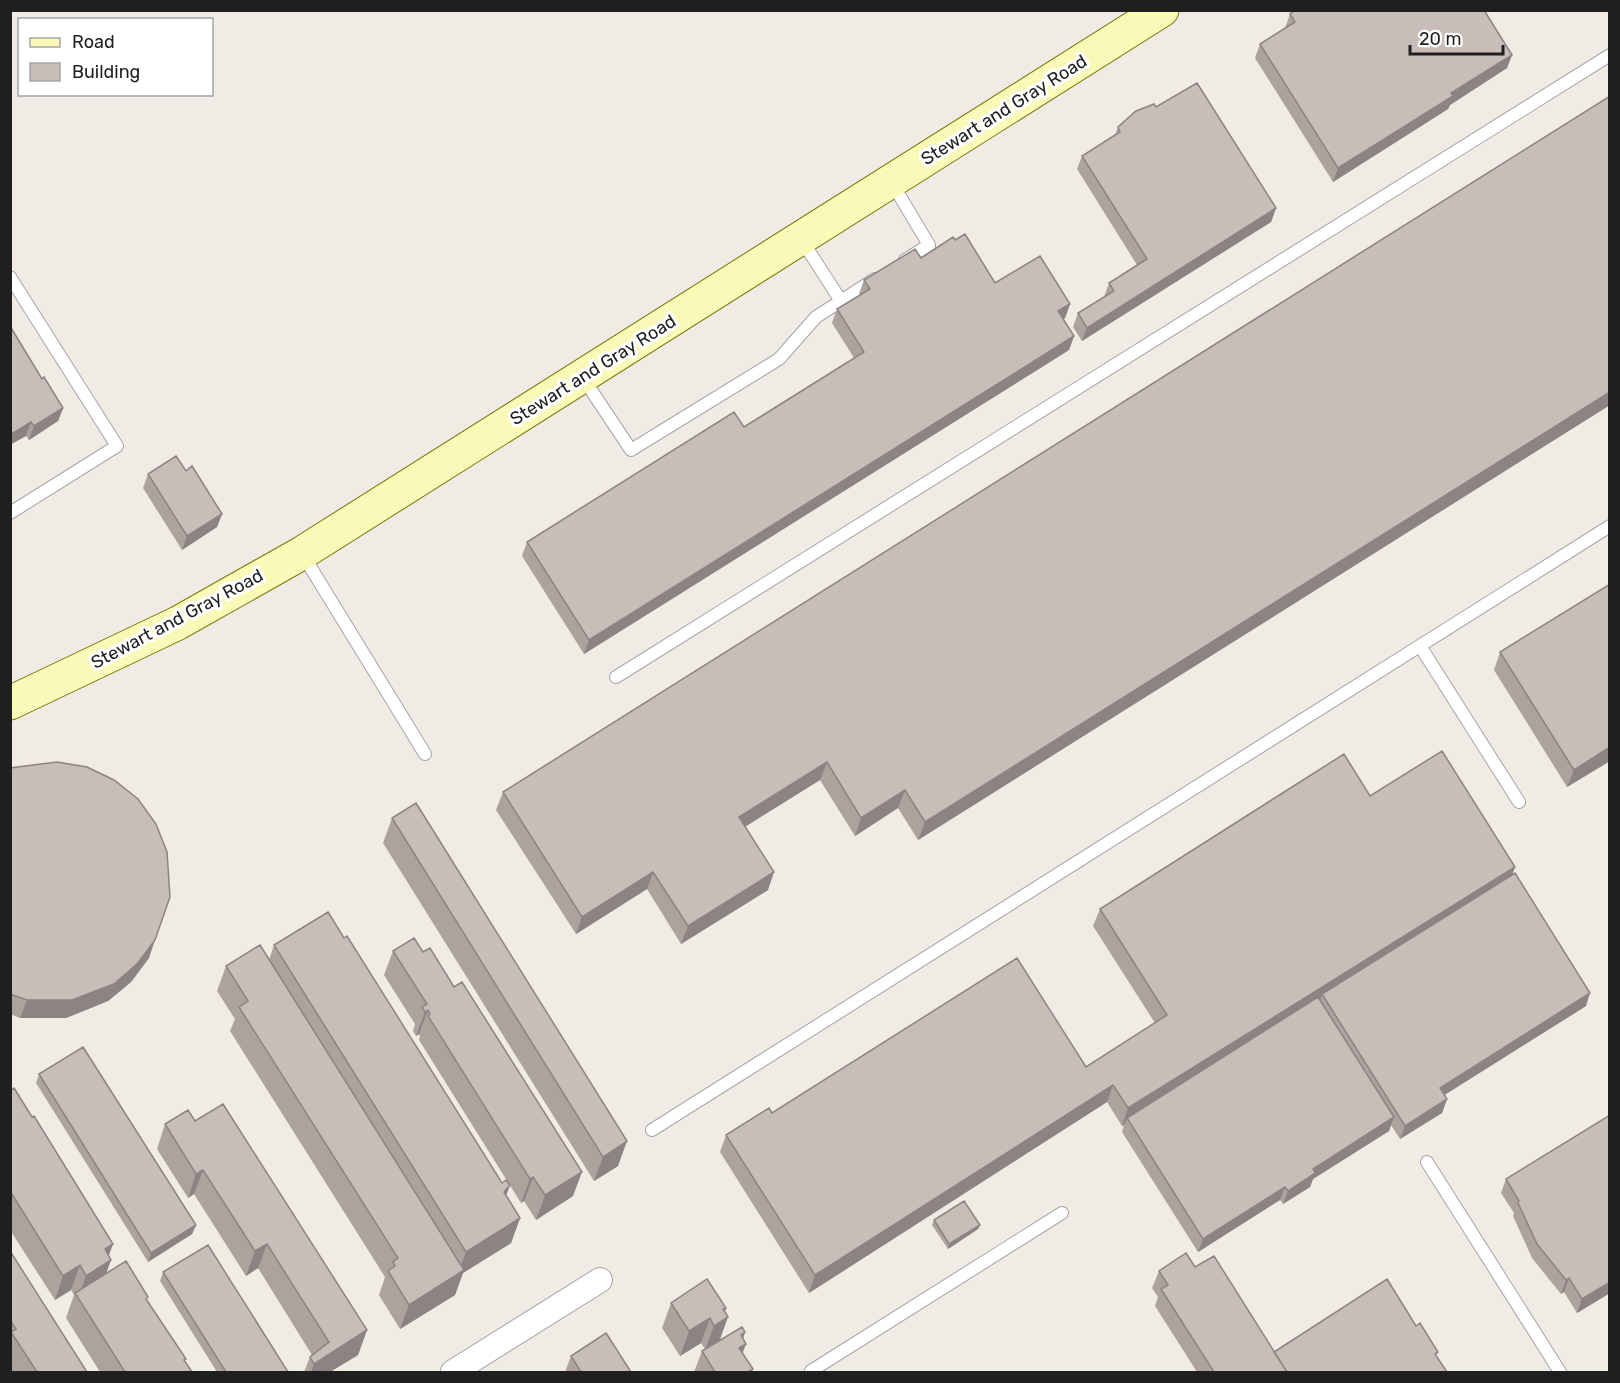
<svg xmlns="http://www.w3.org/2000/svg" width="1620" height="1383" font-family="Rubik,sans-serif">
<rect width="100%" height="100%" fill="#f0ebe5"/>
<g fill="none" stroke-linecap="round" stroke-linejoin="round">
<g stroke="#a6a6a6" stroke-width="14">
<path id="lane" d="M892,183L929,245L905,260
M801,239L841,301L875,279
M10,277L117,446L10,513
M583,378L631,450L779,359L816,317L841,301
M303,555L425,754
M1420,646L1519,802
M616,677L1610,55
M652,1130L1610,526
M1427,1162L1560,1372
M811,1371L1062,1213"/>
</g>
<g stroke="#a6a6a6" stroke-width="26">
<path id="street" d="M453,1372L600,1280"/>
</g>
<g stroke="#747903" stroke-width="35">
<path id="secondary" d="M10,703L178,623L302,553L1162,10"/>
</g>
<use href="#lane" stroke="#fff" stroke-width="12"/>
<use href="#street" stroke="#fff" stroke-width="24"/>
<use href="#secondary" stroke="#fbf9b8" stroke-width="33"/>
</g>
<path fill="#aca39e" d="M1290,14L1512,55L1507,68L1450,105L1448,109L1333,182L1255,58L1260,44L1285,28Z
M1610,96V405L918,840L898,808L855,836L820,780L745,827L768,890L681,944L647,889L576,934L496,810L503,792Z
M1156,107L1276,208L1271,222L1082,341L1073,327L1078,313L1104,297L1109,283L1137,265L1077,169L1082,156L1115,135L1118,127Z
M955,240L995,283L1070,304L1065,318L1063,319L1074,336L1069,350L584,654L522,556L527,542L744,427L854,358L832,323L837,309L860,295L859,294L864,280L921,258Z
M42,379L63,408L58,421L29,440L26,436Z
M186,471L222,514L217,527L182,550L143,488L148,474Z
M1500,652L1610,761L1567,787L1494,670Z
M10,768L149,958L131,982L108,1001L66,1018H20L10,1014Z
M1370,796L1512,876L1586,1006L1444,1095L1447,1099L1442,1113L1400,1139L1391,1125L1389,1131L1313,1179L1310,1187L1283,1204L1280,1200L1198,1252L1122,1132L1124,1125L1122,1126L1107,1102L809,1293L720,1152L726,1135L772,1113L1086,1067L1155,1023L1093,926L1100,909Z
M392,818L618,1166L594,1181L383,843Z
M274,945L506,1196L520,1218L511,1243L463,1273L455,1295L400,1329L379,1295L385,1277L230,1031L235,1019L217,991L226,966L269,960Z
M393,951L573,1196L536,1220L524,1201L521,1203L419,1040L420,1037L419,1034L416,1036L413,1031L415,1024L384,975Z
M39,1074L196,1225L192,1234L148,1262L36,1083Z
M10,1091L113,1244L108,1256L111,1260L106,1273L147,1300L192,1372H100L66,1318L74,1295L71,1290L55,1300L10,1230Z
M195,1121L367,1330L358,1355L330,1372H304L310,1357L312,1355L258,1268L246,1276L194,1194L188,1198L157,1149L165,1124Z
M1506,1179L1610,1293L1577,1313L1564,1292L1561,1294L1532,1258L1513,1216L1514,1213L1501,1193Z
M934,1220L980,1225L978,1229L948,1249L932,1225Z
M10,1251L87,1372H12L10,1370Z
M1195,1267L1274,1352L1416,1326L1438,1352L1436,1356L1447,1372H1197L1155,1306L1158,1297L1152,1288L1159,1271Z
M163,1272L288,1372H217L160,1281Z
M671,1303L726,1308L720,1340L745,1332L743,1339V1353L753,1369L752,1372H694L702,1351L705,1349L701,1343L680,1356L662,1328Z
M571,1356L631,1372H565Z"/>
<path fill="#8c8481" d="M1512,55L1507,68L1450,105L1448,109L1333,182L1338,168L1451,93Z
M1276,208L1271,222L1082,341L1087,328Z
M1070,304L1065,318L1053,325L1058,311Z
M1074,336L1069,350L584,654L589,640Z
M1610,392V405L918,840L925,822Z
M63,408L58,421L29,440L34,426Z
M31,422L26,436L10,445V435Z
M222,514L217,527L182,550L187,536Z
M1610,747V761L1567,787L1574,770Z
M827,762L820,780L733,834L739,817Z
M905,790L898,808L855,836L861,818Z
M1515,867L1509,884L1322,994L1319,1003L1127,1118L1124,1125L1122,1126L1128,1108Z
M653,872L647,889L576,934L582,917Z
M774,872L768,890L681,944L688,926Z
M155,940L149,958L131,982L108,1001L66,1018H20L27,1000Z
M1590,993L1586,1006L1435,1101L1440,1088Z
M428,1010L419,1034L416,1036L425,1012Z
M1113,1085L1107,1102L809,1293L815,1275Z
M1447,1099L1442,1113L1400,1139L1405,1126Z
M1394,1117L1389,1131L1313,1179L1310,1187L1283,1204L1288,1191L1313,1169Z
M627,1141L618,1166L594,1181L603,1157Z
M203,1170L194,1194L188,1198L196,1174Z
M582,1172L573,1196L536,1220L545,1195Z
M533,1177L524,1201L521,1203L530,1179Z
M510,1185L501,1210L504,1192Z
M1285,1187L1280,1200L1198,1252L1203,1239Z
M520,1218L511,1243L463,1273L455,1295L400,1329L409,1305L458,1274L466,1252Z
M196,1225L192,1234L148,1262L151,1253Z
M980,1225L978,1229L948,1249L949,1244Z
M113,1244L106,1263L111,1260L102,1285L78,1298L86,1276L105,1249Z
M267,1244L258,1268L246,1276L255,1251Z
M80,1265L71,1290L55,1300L63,1276Z
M1569,1278L1564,1292L1561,1294L1566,1280Z
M1610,1282V1293L1577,1313L1582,1299Z
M726,1308L721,1322L728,1317L719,1342L705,1350L714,1326L723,1309Z
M710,1318L701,1343L680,1356L689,1331Z
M367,1330L358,1355L330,1372H311L314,1364Z
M745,1332L740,1348L746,1344L737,1368L741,1335Z"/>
<path fill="#c8bdb8" stroke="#8c8481" stroke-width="1.5" d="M1295,10H1484L1512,55L1451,93L1453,96L1338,168L1260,44L1295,22L1290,14Z
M1197,83L1276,208L1087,328L1078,313L1114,291L1109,283L1147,259L1082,156L1120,132L1118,127L1136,111L1154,104L1156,107Z
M1610,96V392L925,822L905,790L861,818L827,762L739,817L774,872L688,926L653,872L582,917L503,792Z
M965,234L995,283L1040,256L1070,304L1058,311L1074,336L589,640L527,542L734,412L744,427L864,352L837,309L870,289L864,280L915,249L921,258L953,237L955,240Z
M10,326L42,379L44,377L63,408L34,426L31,422L10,435Z
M176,456L186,471L192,466L222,514L187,536L148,474Z
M1610,584V747L1574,770L1500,652Z
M1442,751L1515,867L1128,1108L1113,1085L815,1275L726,1135L769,1108L772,1113L1017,958L1086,1067L1167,1015L1100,909L1344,754L1370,796Z
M57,762L87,767L114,780L138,799L156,824L167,852L170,897L155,940L137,964L114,984L72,1000H27L10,994V768Z
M416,803L627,1141L603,1157L392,818Z
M1515,873L1590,993L1440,1088L1447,1099L1405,1126L1322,994Z
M328,912L344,938L347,936L502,1183L506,1180L510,1185L504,1192L520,1218L466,1252L274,945Z
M414,938L423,952L430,948L454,987L462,982L582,1172L545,1195L533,1177L530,1179L428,1016L430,1014L428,1010L425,1012L422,1007L427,1004L393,951Z
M260,945L464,1270L409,1305L388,1271L395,1266L393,1262L398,1258L239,1007L248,1001L226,966Z
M1318,997L1394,1117L1313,1169L1315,1173L1288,1191L1285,1187L1203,1239L1127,1118Z
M83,1047L196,1225L151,1253L39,1074Z
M14,1088L32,1117L34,1116L113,1244L105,1249L111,1260L86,1276L80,1265L63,1276L10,1191V1091Z
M223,1104L367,1330L314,1364L310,1357L329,1342L267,1244L255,1251L203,1170L196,1174L165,1124L188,1110L195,1121Z
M1610,1115V1282L1582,1299L1569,1278L1566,1280L1537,1244L1518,1203L1519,1201L1506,1179Z
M964,1201L980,1225L949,1244L934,1220Z
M208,1245L288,1372H226L163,1272Z
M10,1251L87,1372H37L11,1332L16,1329L10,1320Z
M1186,1253L1195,1267L1214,1256L1287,1372H1214L1161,1289L1168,1285L1159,1271Z
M126,1261L148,1297L146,1299L186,1359L184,1360L192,1372H125L75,1293Z
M707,1279L726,1308L723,1309L728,1317L714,1326L710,1318L689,1331L671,1303Z
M1387,1279L1416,1326L1420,1323L1438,1352L1435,1354L1447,1372H1287L1274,1352Z
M742,1327L745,1332L741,1335L746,1344L739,1348L753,1369L748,1372H715L702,1351Z
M606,1333L631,1372H581L571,1356Z"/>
<g text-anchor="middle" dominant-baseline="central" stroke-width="6" stroke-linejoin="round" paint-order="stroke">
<g font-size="18" fill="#1f1f1f" stroke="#fff">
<text transform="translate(1004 110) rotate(-32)">Stewart and Gray Road</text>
<text transform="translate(593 370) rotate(-32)">Stewart and Gray Road</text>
<text transform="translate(177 619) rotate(-28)">Stewart and Gray Road</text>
</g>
</g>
<rect width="1620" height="1383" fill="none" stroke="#1f1f1f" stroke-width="24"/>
<rect x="18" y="18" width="195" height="78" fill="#ffffff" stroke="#a5a5a5" stroke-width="1.5"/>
<rect x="30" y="38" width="30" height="9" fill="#fbf9b8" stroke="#a5a5a5" stroke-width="1.5"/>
<text x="72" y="48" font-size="18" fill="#1f1f1f">Road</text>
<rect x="30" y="63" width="30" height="18" fill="#c8bdb8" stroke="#a5a5a5" stroke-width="1.5"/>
<text x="72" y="78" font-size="18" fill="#1f1f1f">Building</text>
<path d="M1410 45v9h93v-9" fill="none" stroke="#1f1f1f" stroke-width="3"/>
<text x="1419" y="45" font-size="18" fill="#1f1f1f" stroke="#ffffff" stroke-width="4.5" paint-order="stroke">20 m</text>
</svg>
